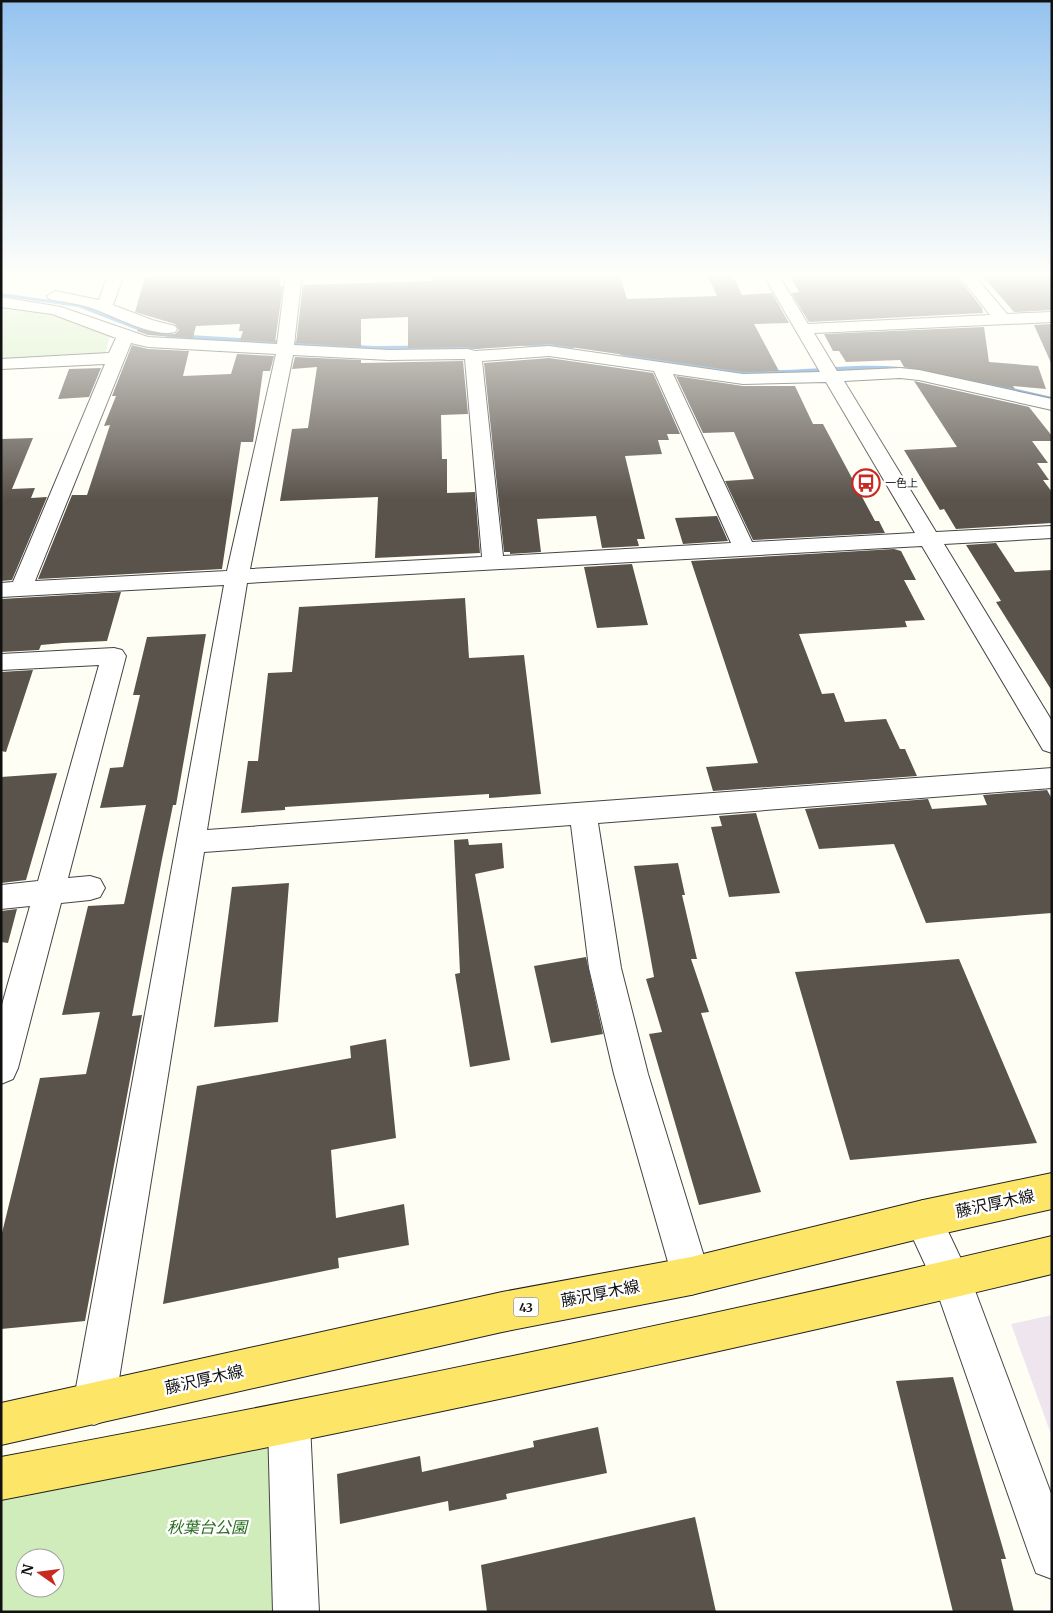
<svg xmlns="http://www.w3.org/2000/svg" width="1053" height="1613" font-family="Merriweather,'Noto Sans JP',serif">
<rect width="100%" height="100%" fill="#fffef5"/>
<path fill="#efe5ef" d="M1052,1315V1437L1011,1324Z"/>
<path fill="#d0ecbb" fill-rule="evenodd" d="M1,303C39,310 77,317 110,336L105,355L1,360Z
M289,1424L296,1612H1V1479ZM25,1558H55V1588H25Z"/>
<g fill="none" stroke-linecap="round" stroke-linejoin="round">
<path fill="#3b88d3" fill-rule="evenodd" d="M1,293L79,304L148,331L174,334L374,346L480,345L483,347L480,349L374,350L174,338L145,333L78,307L1,296Z
M525,343L572,345L575,347L572,349L523,346V344Z
M622,352C668,360 714,369 761,370C793,371 825,367 856,366C882,365 907,367 932,370L935,372L932,374C879,366 832,373 779,374C726,375 672,366 620,355V353Z
M947,373L1052,397V401L945,376V374Z"/>
</g>
<path fill="#5a534c" d="M146,274H281L280,286H283L275,342L240,340L243,331H239L240,324L196,326L193,338L148,335L137,331L138,329L166,335L175,334L179,330L175,324L135,312Z
M432,274H619L627,299L717,296L707,274H732L742,295L772,293L789,323L754,324L779,371L743,372L549,344L475,349L468,347L408,348V317L361,319V347L296,343L303,285L432,281Z
M789,274L956,275L982,308L983,313L809,322L791,293L799,292Z
M981,274H1052V310L1014,312Z
M1052,324V365L1034,325Z
M984,327L989,362L1038,366L1046,389L1013,386L1015,389L904,367L900,360L846,362L839,351H833L824,334Z
M132,345L148,349L189,351L183,376L231,374L237,354L274,356L270,371H263L253,442H241L222,569L38,579L72,495H87L110,425L104,426L116,396H112Z
M295,357L361,360V363L463,361L468,414L441,415L442,459H447V493L475,492L480,553L375,558L378,497L280,501L292,429L308,428L317,367L292,369Z
M549,358L653,373L680,434H667L669,440H658L662,454L625,456L645,539H637L639,546L602,548L596,516L537,519L541,552L510,554V552H504L484,363Z
M101,368L89,397L58,399L69,369Z
M676,376L743,386H795L813,424H823L875,521H879L885,533L753,540L725,481L754,479L734,432L703,433Z
M914,381L1029,407L1052,436V441H1032L1048,463H1037L1049,480H1043L1052,492V523L956,529L944,509L940,510L904,450L957,447Z
M33,438L12,489L35,488L31,498L47,497L12,580L1,581V439Z
M717,516L728,541L683,544L675,518Z
M996,543L1015,572L1052,570V691L996,602L1001,601L966,545Z
M894,549L901,551L916,580H904L925,620L905,621L907,627L799,634L822,694L834,693L845,722L886,719L900,749H905L917,776L713,791L706,767L758,763L691,561Z
M632,564L648,625L597,628L584,567Z
M121,592L107,641L63,643L41,645L39,650L1,652V599Z
M465,598L469,658L524,655L541,794L489,798V794L409,799L285,807V810L241,813L248,761H258L268,673L292,672L299,607Z
M206,634L176,805H173L162,859L132,1016L142,1015L85,1321L1,1329V1237L40,1078L86,1074L100,1012L62,1015L88,906L124,904L146,805L100,808L110,768L123,767L140,695H133L147,637Z
M33,670L6,752L1,751V672Z
M57,773L26,880L1,883V777Z
M1047,790L1052,799V913L926,923L894,844L819,849L805,809L928,799L932,809L987,805L983,795Z
M756,813L780,893L729,897L711,827L722,826L719,816Z
M468,839L469,845L502,843L504,868L475,874L510,1060L470,1067L455,974L460,973L454,840Z
M678,863L685,895H682L697,959H691L709,1012L701,1013L761,1192L699,1205L649,1034L662,1032L646,979L654,977L634,866Z
M289,883L278,1022L214,1027L232,887Z
M17,909L8,943L1,942V911Z
M586,957L603,1034L551,1043L534,966Z
M959,959L1037,1143L850,1160L795,972Z
M386,1039L396,1138L331,1150L336,1218L404,1204L409,1245L338,1258L339,1268L163,1304L197,1086L351,1058L350,1046Z
M953,1377L1006,1559H1001L1014,1612H953L896,1381Z
M598,1427L607,1473L506,1494L507,1499L449,1511L448,1501L340,1524L337,1474L420,1456L422,1472L534,1447L533,1441Z
M695,1517L716,1612H487L481,1565Z"/>
<g fill="none" stroke-linecap="round" stroke-linejoin="round">
<g stroke="#444" stroke-width="2">
<path id="minor" d="M108,274H124L113,305L152,320L175,326L177,329L175,332C151,338 112,314 88,307C76,303 62,302 49,299L47,296L55,291L99,300Z
M286,274H302L294,345L389,350L468,349L475,351L549,346L743,374L820,372L763,274H778L808,324L990,315L958,274H973L1007,314L1052,312V322L814,333L837,371L900,368L919,370L1052,399V410L919,380L900,378L844,381L936,532L1052,526V538L944,544L1052,721V753L1043,750L922,546L247,583L207,830L1052,768V788L598,823L621,968L648,1074L710,1276L705,1290L691,1295L677,1290L672,1276L614,1074L589,968L571,825L204,852L115,1404L109,1419L94,1425L79,1419L73,1404L224,585L1,597V583L13,582L105,364L1,369V359L109,353L116,338L52,314L1,307V297L61,307L148,337L277,344ZM131,343L148,347L276,354L227,571L35,581ZM293,355L389,360L465,359L482,557L250,569ZM549,356L654,371L731,543L503,556L482,361ZM673,374L743,384L826,382L915,533L752,542Z
M114,648L122,650L126,656L68,878L90,876L100,879L105,888L100,897L90,900L61,903L18,1068L13,1079L1,1084V1008L30,906L1,909V885L38,881L99,665L1,670V654Z
M923,1200L936,1206L971,1280L1052,1496V1579L1036,1573L1030,1557L935,1286L904,1219L910,1206Z
M289,1403L304,1409L310,1424L319,1612H273L268,1424L274,1409Z"/>
</g>
<g stroke="#222" stroke-width="2">
<path id="major" d="M1052,1173V1209L923,1238L691,1295L502,1332L1,1445V1403L502,1292L691,1257L923,1200Z
M1052,1236V1274C703,1358 353,1432 1,1500V1457C353,1391 703,1319 1052,1236Z"/>
</g>
<use href="#minor" fill="#fff" fill-rule="evenodd"/>
<use href="#major" fill="#fde667" fill-rule="evenodd"/>
</g>
<linearGradient id="sky" x2="0" y2="1"><stop stop-color="#94c3ef"/><stop offset="0.55" stop-color="#fffffa"/><stop offset="1" stop-color="#fffffa" stop-opacity="0"/></linearGradient>
<rect width="1053" height="500" fill="url(#sky)"/>
<defs>
<g id="bus-ring" transform="scale(1.4375)"><circle r="9.5" fill="#fff" stroke="#c82a22" stroke-width="1.5"/><path d="M-5-6H5V4H4V6H2V4H-2V6H-4V4H-5ZM-3.5-4V0h7V-4ZM-3.5 1.2v1.5H-2V1.2ZM2 1.2v1.5H3.5V1.2Z" fill="#c82a22"/></g>
</defs>
<g fill-rule="evenodd">
<use href="#bus-ring" x="866" y="483"/>
</g>
<g text-anchor="middle" dominant-baseline="central" stroke-width="5" stroke-linejoin="round" paint-order="stroke">
<g font-size="11" fill="#111" stroke="#fff" text-anchor="start">
<text x="885" y="483">一色上</text>
</g>
<rect fill="#fff" stroke="#585858" stroke-width="1" x="513.5" y="1297.5" width="25" height="19" rx="4"/>
<g font-size="12" font-weight="bold" fill="#111">
<text x="526" y="1307">43</text>
</g>
<g font-size="16" fill="#111" stroke="#fff">
<text transform="translate(995 1203) rotate(-12)">藤沢厚木線</text>
<text transform="translate(600 1293) rotate(-11)">藤沢厚木線</text>
<text transform="translate(204 1379) rotate(-13)">藤沢厚木線</text>
</g>
<g font-size="16" font-style="italic" fill="#266d1d" stroke="#fff">
<text x="207" y="1527">秋葉台公園</text>
</g>
</g>
<rect width="1053" height="1613" fill="none" stroke="#111111" stroke-width="5"/>
<g transform="translate(40 1573) rotate(284)"><circle r="24" fill="#ffffff" stroke="#a0a0a0"/>
<path d="M0-4L9 19L0 12L-9 19Z" fill="#c82a22"/>
<text y="-8" font-size="14" font-weight="bold" text-anchor="middle" fill="#111111">N</text>
</g>
</svg>
